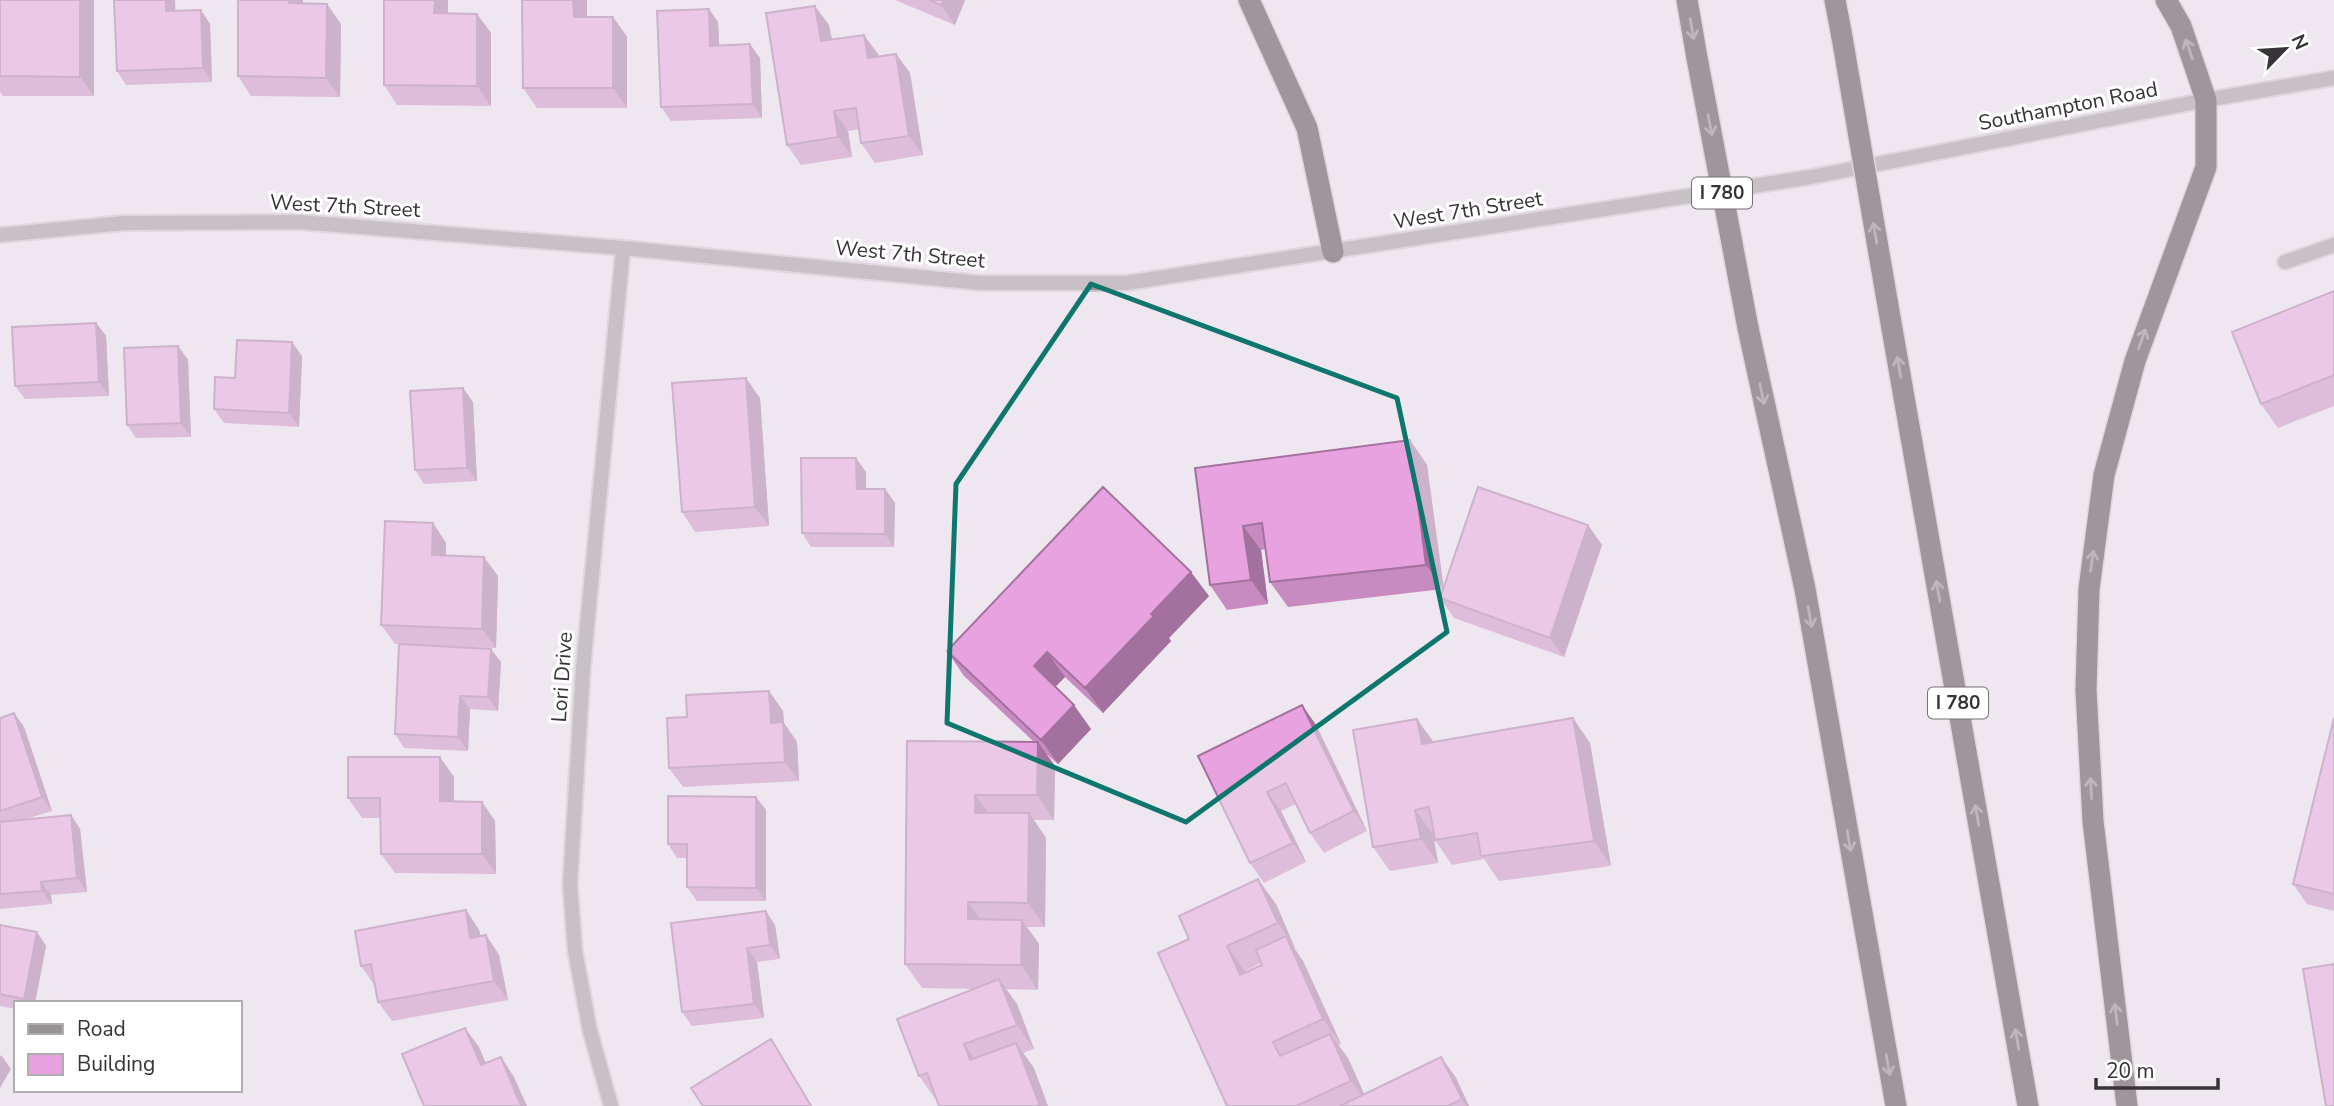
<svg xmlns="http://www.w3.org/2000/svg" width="2334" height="1106" font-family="'Nunito Sans',sans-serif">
<rect width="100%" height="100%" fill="#eee7ef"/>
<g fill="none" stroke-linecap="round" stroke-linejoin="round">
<g stroke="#c9c3ca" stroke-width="18">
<path id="service" d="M2285,262L2334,245"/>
</g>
<g stroke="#c9c3ca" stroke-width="18">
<path id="tertiary" d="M0,235L124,223L299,222L623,248L981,283H1126L1811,177L2206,100L2334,78
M611,1106L590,1031L575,951L570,884L583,669L623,248"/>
</g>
<g stroke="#c9c3ca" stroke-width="24">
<path id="motorway" d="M1249,0L1307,128L1333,252
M1687,0L1697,58
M1835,0L1842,37
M1887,300L2028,1106
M1748,328L1805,589L1896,1106
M2127,1106L2093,821L2086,690L2089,589L2104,475L2135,361L2206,167V100L2181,26L2166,0"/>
</g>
<use href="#service" stroke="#979392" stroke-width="14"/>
<use href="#tertiary" stroke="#979392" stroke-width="14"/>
<use href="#motorway" stroke="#3d3434" stroke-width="21"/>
<g stroke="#c9c3ca" stroke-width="24" stroke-linecap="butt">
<path id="motorway-bridge" d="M1842,37L1887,300
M1697,58L1748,328"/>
</g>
<use href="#motorway-bridge" stroke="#3d3434" stroke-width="21"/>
</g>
<path fill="#c88bc1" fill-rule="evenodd" d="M0,0H94V96H3L0,92Z
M238,0H303V4L341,24L340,97L251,96L238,76Z
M448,0V13L477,14L491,33V106L397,105L384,85Z
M895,0H965L955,25Z
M175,11L210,24L212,82L126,85L117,71Z
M587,17H613L627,37V108H537L523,88Z
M718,22L719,46L760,58L762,118L671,121L661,107Z
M829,25L832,39L878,54V57L896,54L910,73L923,155L875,163L861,143L859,129L848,131L852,157L801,165L787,145Z
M2334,291V406L2278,428L2261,404Z
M96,323L106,336L109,396L25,399L15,386Z
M178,346L188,360L191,437L136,438L127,425Z
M302,356L299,427L224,423L214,409L235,378Z
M760,398L769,526L695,532L682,512Z
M473,402L477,481L424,484L415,470Z
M1410,440L1427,465L1443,588L1588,525L1602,545L1564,657L1454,618L1440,598L1443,589L1288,607L1270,582L1266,549L1261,550L1268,604L1227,610L1210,585L1195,468Z
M866,472V489H885L895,503L894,547H811L802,533Z
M433,523L446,543V555L498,576L496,648L447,646L501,662L498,711L470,709L468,751L404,748L395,734L399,644H395L381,625Z
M1209,596L1169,638L1171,641L1103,713L1065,677L1055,687L1091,729L1058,764L1045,753L1055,766L1054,820H1034L1046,838L1045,927H1027L1039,944L1038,990L1006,989L1017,1004L1034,1049L1023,1053L1034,1068L937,1101L919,1076L975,989L922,988L905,964L907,741L1034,742L964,676L947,651Z
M769,691L783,711L784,723L797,742L799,781L683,787L669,768L687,717Z
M1302,705L1316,725L1367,831L1324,853L1310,833L1296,804L1281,811L1306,862L1264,883L1250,863L1198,756Z
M14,713L24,727L52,811L26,819L71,815L80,829L87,892L51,895L52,904L0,909V718Z
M2334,718V911L2307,904L2293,884Z
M1433,742L1590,743L1611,866L1499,881L1484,859L1452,865L1435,840L1434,834H1433L1438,863L1390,871L1373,847Z
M454,777V801L482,802L495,821L496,874L395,873L381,854V818H362L348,798Z
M756,797L766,810V901H697L687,887V858H677L668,844Z
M1276,904L1295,948H1294L1303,961L1341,1044L1338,1045L1348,1058L1364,1094L1455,1076L1469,1106H1227L1158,953ZM1261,963L1262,965L1245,972V971Z
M466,910L479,930L481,936L486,935L499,955L508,1000L392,1021L378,1002L375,986L361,966Z
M671,923L775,925L780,959L757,962L764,1018L692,1026L682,1012Z
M0,925L37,932L46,946L35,1003H16V1009L0,1006Z"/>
<path fill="#a3719d" d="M80,0H94V96L80,77Z
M166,0H175L176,25L166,11Z
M289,0H303V23L289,3Z
M435,0H448V32L434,13Z
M573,0H587V37L574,17Z
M943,0H965L955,25L941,5Z
M327,4L341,24L340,97L326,78Z
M815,6L829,25L835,60L821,41Z
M709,9L718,22L720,60L710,46Z
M201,10L210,24L212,82L203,68Z
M477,14L491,33V106L477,86Z
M613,17L627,37V108L613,88Z
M864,35L878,54L881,78L868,58Z
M750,44L760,58L762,118L753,104Z
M896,54L910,73L923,155L909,136Z
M834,111L848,131L852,157L838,137Z
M96,323L106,336L109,396L99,382Z
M292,342L302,356L299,427L289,413Z
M178,346L188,360L191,437L181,423Z
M746,378L760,398L769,526L755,507Z
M463,388L473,402L477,481L467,468Z
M1410,440L1427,465L1444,589L1426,565Z
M856,458L866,472V503L857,489Z
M885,489L895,503L894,547L885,534Z
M433,523L446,543L445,574L432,555Z
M1588,525L1602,545L1564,657L1550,638Z
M1243,526L1261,550L1268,604L1251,580Z
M484,557L498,576L496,648L482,629Z
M1191,572L1209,596L1169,638L1171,641L1103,713L1085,688L1151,614Z
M491,649L501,662L498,711L488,697Z
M1047,652L1065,677L1051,691L1034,666Z
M769,691L783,711L784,723L797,742L799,781L785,762L771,723Z
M460,696L470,709L468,751L458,737Z
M1074,705L1091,729L1058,764L1041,740Z
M1302,705L1316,725L1367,831L1354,811Z
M14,713L24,727L52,811L42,797Z
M1573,718L1590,743L1611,866L1594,841Z
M1417,719L1435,744H1422Z
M1038,742L1055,766L1054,820L1037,795Z
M440,757L454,777V821L440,801Z
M1267,792L1281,811L1306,862L1293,843Z
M975,795L993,819L975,813Z
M756,797L766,810V901L756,888Z
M482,802L495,821L496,874L482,854Z
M1415,810L1433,834L1438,863L1421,839Z
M1029,813L1046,838L1045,927L1028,903Z
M71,815L80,829L87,892L77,878Z
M1258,879L1276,904L1295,948L1278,923Z
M41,882L51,895L52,904L42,891Z
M968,902L985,926L968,919Z
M466,910L479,930L484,958L470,938Z
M766,911L775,925L780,959L770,945Z
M1022,920L1039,944L1038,990L1021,965Z
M37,932L46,946L35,1003H26L24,999Z
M486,935L499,955L508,1000L494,981Z
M1286,936L1303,961L1341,1044L1323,1019Z
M1227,946L1245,971L1257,1000L1240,975Z
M747,948L757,962L764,1018L754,1004Z
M999,979L1017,1004L1034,1049L1017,1025Z
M465,1028L479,1047L495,1085L481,1065Z
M1330,1034L1348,1058L1369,1105L1351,1081Z
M771,1039L780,1053L812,1106H811Z
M1016,1043L1034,1068L1048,1106H1040Z
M964,1044L982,1069L970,1060Z
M1,1055L11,1069L0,1088V1057Z
M501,1057L514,1077L527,1106H521Z
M1441,1057L1455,1076L1469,1106H1466L1462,1099Z"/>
<path fill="#e9a2e0" stroke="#a3719d" stroke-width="2" d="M0,0H80V77L0,76Z
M114,0H166V11L201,10L203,68L117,71Z
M238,0H289V3L327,4L326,78L238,76Z
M384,0H435L434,13L477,14V86L384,85Z
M522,0H573L574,17H613V88H523Z
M929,0H943L941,5Z
M815,6L821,41L864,35L868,58L896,54L909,136L861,143L856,108L834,111L838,137L787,145L766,13Z
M709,9L710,46L750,44L753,104L661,107L657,11Z
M2334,291V375L2261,404L2232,332Z
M96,323L99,382L15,386L12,327Z
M237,340L292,342L289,413L214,409L215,377L235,378Z
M178,346L181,423L127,425L124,348Z
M746,378L755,507L682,512L672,383Z
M463,388L467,468L415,470L410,391Z
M1410,440L1426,565L1270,582L1262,523L1243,526L1251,580L1210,585L1195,468Z
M801,458H856L857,489H885V534L802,533Z
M1103,487L1191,572L1151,614L1154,616L1085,688L1047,652L1034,666L1074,705L1041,740L947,651Z
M1478,487L1588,525L1550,638L1440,598Z
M385,521L433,523L432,555L484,557L482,629L381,625Z
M399,644L491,649L488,697L460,696L458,737L395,734Z
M769,691L771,723L783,722L785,762L669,768L667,718L687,717L686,695Z
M1302,705L1354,811L1310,833L1286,783L1267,792L1293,843L1250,863L1198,756Z
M14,713L42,797L0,811V718Z
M1573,718L1594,841L1481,856L1477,833L1435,840L1429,807L1415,810L1421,839L1373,847L1353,730L1417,719L1422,744Z
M2334,718V894L2293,884Z
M907,741L1038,742L1037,795H975V813H1029L1028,903L968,902V919L1022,920L1021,965L905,964Z
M348,757H440V801L482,802V854H381L380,798H348Z
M668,796L756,797V888L687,887V844H668Z
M71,815L77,878L41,882L42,891L0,894V822Z
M1258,879L1278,923L1227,946L1240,975L1262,965L1256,950L1286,936L1323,1019L1273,1042L1280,1056L1330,1034L1351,1081L1296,1106H1227L1158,953L1189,939L1179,916Z
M466,910L470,938L486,935L494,981L378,1002L371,964L361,966L355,931Z
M766,911L770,945L747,948L754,1004L682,1012L671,923Z
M0,925L37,932L24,999L0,994Z
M2334,964V1106H2326L2303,969Z
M999,979L1017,1025L964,1044L970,1060L1016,1043L1040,1106H939L927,1073L919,1076L897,1019Z
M465,1028L481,1065L501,1057L521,1106H424L402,1054Z
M771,1039L811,1106H703L691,1088Z
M1441,1057L1462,1099L1448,1106H1340Z"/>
<defs><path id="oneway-shaft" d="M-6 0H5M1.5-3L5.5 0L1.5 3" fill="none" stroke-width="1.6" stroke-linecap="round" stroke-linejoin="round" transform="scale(1.75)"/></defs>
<g stroke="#817b7b">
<use href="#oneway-shaft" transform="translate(1692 29) rotate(80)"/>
<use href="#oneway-shaft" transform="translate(2189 49) rotate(-109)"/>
<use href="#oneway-shaft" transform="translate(1710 125) rotate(79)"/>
<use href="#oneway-shaft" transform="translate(1875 233) rotate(-100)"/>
<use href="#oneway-shaft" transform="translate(2142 339) rotate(-70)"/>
<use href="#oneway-shaft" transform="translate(1899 367) rotate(-100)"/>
<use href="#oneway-shaft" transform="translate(1762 394) rotate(78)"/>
<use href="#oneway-shaft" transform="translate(2092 561) rotate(-82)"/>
<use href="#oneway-shaft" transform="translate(1938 591) rotate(-100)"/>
<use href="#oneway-shaft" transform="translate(1810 617) rotate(80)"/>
<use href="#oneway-shaft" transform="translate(2091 788) rotate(-93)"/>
<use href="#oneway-shaft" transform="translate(1977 815) rotate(-100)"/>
<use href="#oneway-shaft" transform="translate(1849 841) rotate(80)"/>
<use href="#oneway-shaft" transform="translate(2116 1014) rotate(-97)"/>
<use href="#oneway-shaft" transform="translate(2017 1039) rotate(-100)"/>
<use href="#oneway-shaft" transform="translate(1888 1065) rotate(80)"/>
</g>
<path d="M0 0H2334V1106H0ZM1091,284L1397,398L1447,632L1186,822L947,723L956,484Z" fill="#eee7ef" fill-opacity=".55" fill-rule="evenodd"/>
<path fill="none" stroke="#0f766e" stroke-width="5" stroke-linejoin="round" d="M1091,284L1397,398L1447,632L1186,822L947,723L956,484Z"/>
<g text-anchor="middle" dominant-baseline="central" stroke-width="6" stroke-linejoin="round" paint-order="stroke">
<g fill="#fff" stroke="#737173" stroke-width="2">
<rect x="1692" y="177.5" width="60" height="31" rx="5"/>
<rect x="1928" y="687.5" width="60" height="31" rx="5"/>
</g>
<g font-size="19" font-weight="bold" fill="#373437">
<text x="1722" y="193">I 780</text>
<text x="1958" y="703">I 780</text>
</g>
<g font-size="21" fill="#373437" stroke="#fff">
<text transform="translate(2068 106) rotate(-11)">Southampton Road</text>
<text transform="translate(345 206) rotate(3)">West 7th Street</text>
<text transform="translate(1468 210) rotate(-9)">West 7th Street</text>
<text transform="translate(910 254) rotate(5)">West 7th Street</text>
<text transform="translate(562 677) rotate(-86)">Lori Drive</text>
</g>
</g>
<rect x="14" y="1001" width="228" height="91" fill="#ffffff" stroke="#afaeaf" stroke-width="2"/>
<rect x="28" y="1024" width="35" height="10" fill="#979392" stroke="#afaeaf" stroke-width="2"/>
<text x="77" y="1036" font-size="21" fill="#373437">Road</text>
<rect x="28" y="1054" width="35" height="21" fill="#e9a2e0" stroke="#afaeaf" stroke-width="2"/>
<text x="77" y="1071" font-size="21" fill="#373437">Building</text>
<g transform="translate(2285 49) rotate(65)" stroke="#ffffff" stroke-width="5" paint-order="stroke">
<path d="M0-5L12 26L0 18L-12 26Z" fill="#373437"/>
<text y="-10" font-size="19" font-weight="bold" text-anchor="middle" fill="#373437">N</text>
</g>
<path d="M2096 1078v10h122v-10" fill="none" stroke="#373437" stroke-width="3.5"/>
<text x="2106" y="1078" font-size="21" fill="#373437" stroke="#ffffff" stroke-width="5" paint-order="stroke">20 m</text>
</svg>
